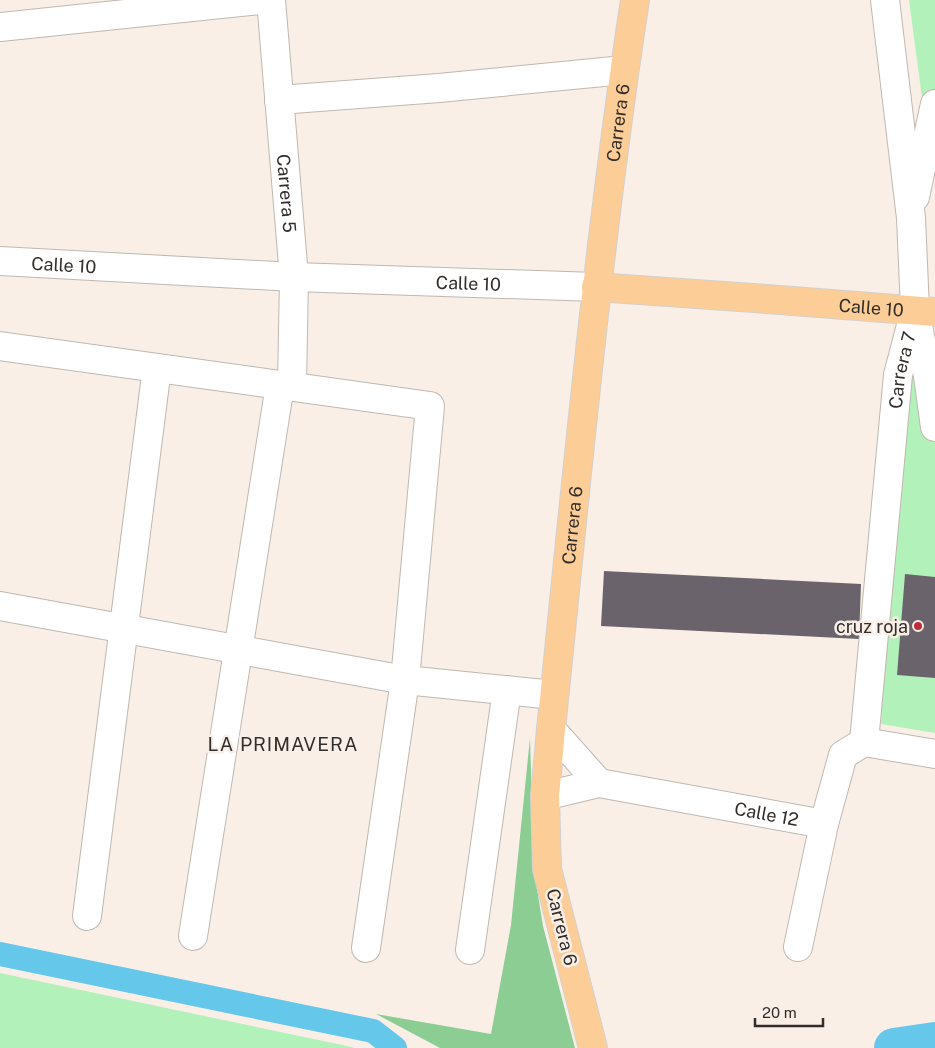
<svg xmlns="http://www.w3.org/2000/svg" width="935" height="1048" font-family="'Public Sans',sans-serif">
<rect width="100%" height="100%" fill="#f9efe7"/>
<path fill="#b3f1bb" d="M909,0H935V102L928,143Z
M933,321L935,349V733L881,724L907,322Z
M0,973L352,1047L353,1048H0Z"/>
<path fill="#8ccd94" d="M530,738L534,870L543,926L575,1048H440L376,1014L491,1034L511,925Z"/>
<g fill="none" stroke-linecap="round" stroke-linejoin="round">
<path stroke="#65c7e9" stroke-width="24" d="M0,954L373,1031L395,1048"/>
<path stroke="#65c7e9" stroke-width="40" d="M894,1048L935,1042"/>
</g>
<path fill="#6b636b" d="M604,571L861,584L859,639L601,626Z
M905,574L935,577V678L897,675Z"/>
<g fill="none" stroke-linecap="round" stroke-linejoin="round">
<g stroke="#c0b7af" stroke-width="30">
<g id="minor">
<path id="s1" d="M271,0L294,277L292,386"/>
<path d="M0,27L260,0"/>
<path d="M279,100L439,88L624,70"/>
<path d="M915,197L935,104"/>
<path id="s2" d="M0,261L294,277L596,287"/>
<path d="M916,316L928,376L935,427"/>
<path d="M0,346L430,406L405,680L366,948"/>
<path d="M0,606L405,680L554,695"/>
<path d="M551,729L599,783"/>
<path id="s3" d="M864,742L898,375L915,310L911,218L885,0"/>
<path id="s4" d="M545,796L599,783L824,824"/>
<path d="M87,916L157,368"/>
<path d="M193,936L280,385"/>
<path d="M798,947L824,824L843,755L864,742L935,754"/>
<path d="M470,950L507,690"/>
</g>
</g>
<g stroke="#d2d1d0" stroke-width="30">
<g id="major">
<path id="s5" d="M596,287L767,299L935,312"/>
<path id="s6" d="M593,1048L547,869L545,796L551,729C576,486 598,242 635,0"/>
</g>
</g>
<use href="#minor" stroke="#fff" stroke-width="28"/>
<use href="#major" stroke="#fdcd98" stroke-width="28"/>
</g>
<circle fill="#bd2d3b" stroke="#f9efe7" stroke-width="2" cx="918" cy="626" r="5"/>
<g text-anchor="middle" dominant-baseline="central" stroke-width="5" stroke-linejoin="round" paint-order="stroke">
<g font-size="18" fill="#312d2a" stroke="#f9efe7">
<text stroke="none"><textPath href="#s6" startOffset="935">Carrera 6</textPath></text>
<text stroke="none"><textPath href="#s1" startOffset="194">Carrera 5</textPath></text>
<text stroke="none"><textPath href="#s2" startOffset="64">Calle 10</textPath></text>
<text stroke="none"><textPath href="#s2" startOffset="469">Calle 10</textPath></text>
<text stroke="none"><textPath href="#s5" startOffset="276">Calle 10</textPath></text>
<text stroke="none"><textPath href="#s3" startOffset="374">Carrera 7</textPath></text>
<text stroke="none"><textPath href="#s6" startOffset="530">Carrera 6</textPath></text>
<text stroke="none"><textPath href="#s4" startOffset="226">Calle 12</textPath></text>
<text transform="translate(562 927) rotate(76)">Carrera 6</text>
</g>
<g font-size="18" fill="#312d2a" stroke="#f9efe7" text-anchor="end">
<text x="908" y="626">cruz roja</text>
</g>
<g font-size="19" letter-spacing="1" fill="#312d2a" stroke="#f9efe7">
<text x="283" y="744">LA PRIMAVERA</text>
</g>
</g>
<path d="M755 1018v8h68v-8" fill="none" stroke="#312d2a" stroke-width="2.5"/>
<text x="762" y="1018" font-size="15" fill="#312d2a" stroke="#f9efe7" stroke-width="4" paint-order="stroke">20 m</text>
</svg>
